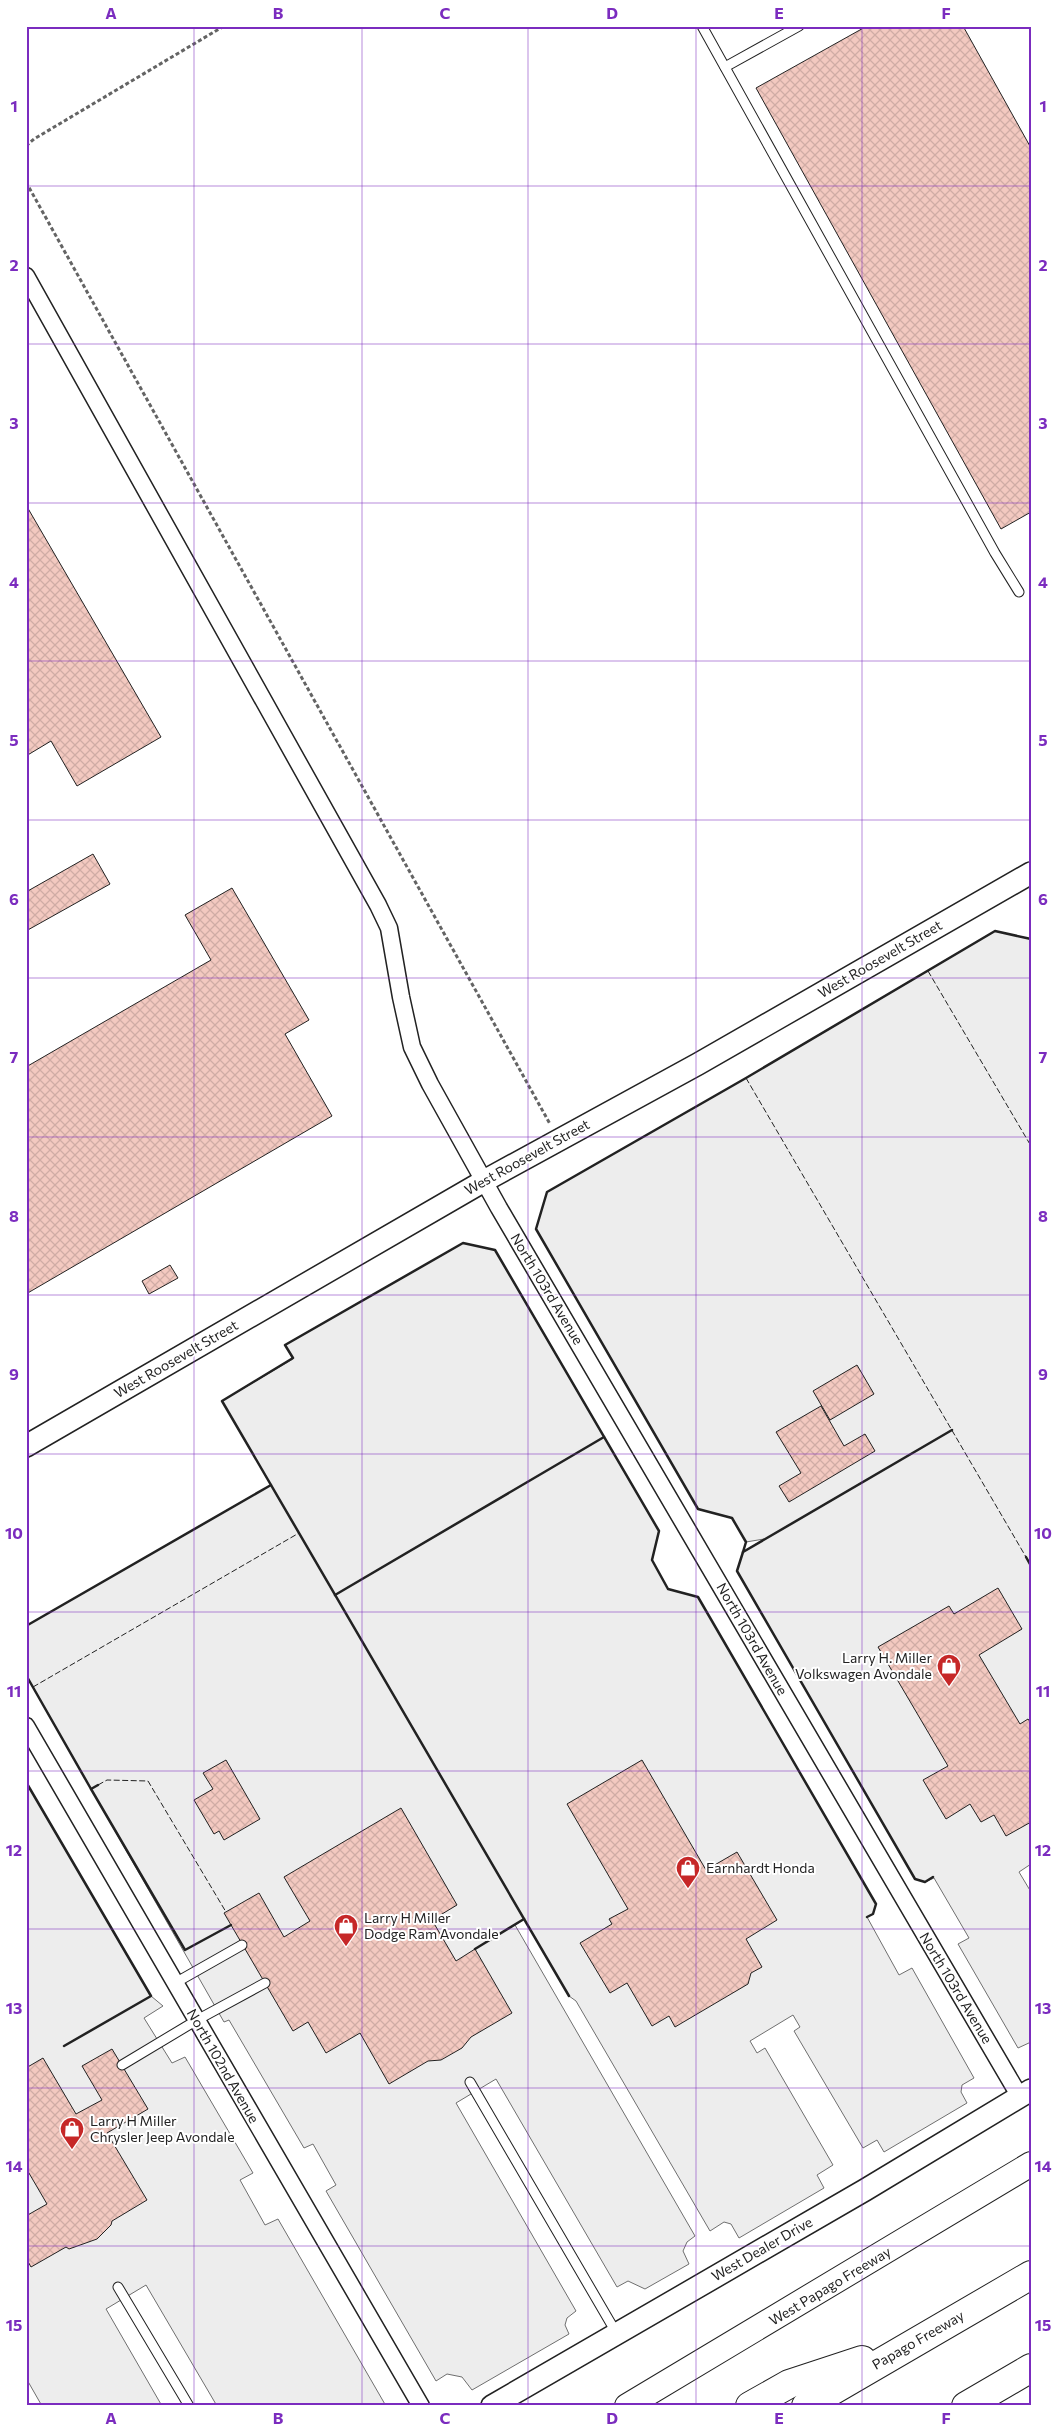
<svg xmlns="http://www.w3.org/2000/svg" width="1057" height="2432" viewBox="0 0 1057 2432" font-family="Commissioner,sans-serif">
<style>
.parking{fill:#ededed;stroke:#6f6f6f}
.building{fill:url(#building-cross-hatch);stroke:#222}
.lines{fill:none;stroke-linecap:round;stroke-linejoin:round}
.service-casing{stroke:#222;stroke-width:11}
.minor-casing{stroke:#222;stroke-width:19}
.tertiary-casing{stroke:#222;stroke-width:24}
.secondary-casing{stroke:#222;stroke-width:26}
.motorway-casing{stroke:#222;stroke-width:30}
.path{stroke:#646464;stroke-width:3;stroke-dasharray:4 2.5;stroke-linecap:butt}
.service{stroke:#fff;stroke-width:9}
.minor{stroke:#fff;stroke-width:16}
.tertiary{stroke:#fff;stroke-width:21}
.secondary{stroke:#fff;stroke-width:24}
.motorway{stroke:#fff;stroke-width:28}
.fence{stroke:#222;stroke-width:1;stroke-dasharray:6 2.5;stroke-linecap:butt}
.wall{stroke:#222;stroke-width:2.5}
.grid{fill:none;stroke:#7b2cbf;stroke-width:1;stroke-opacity:0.55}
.labels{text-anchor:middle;stroke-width:4;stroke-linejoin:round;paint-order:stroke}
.street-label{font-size:14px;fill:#222;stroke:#fff}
.poi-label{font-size:14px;fill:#222;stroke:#fff;text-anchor:start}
.neatline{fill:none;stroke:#7b2cbf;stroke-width:2}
.grid-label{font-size:16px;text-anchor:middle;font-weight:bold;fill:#7b2cbf}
</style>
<defs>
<pattern id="building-cross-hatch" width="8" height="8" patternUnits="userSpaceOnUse" patternTransform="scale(1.25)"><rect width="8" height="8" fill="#f3c9c0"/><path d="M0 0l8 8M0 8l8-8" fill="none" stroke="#d0aca5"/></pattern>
</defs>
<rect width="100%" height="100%" fill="#fff"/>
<g class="parking">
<polygon points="995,931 1031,939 1031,1864 1019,1872 1031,1892 1031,2042 1018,2048 958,1944 969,1938 934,1878 925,1882 915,1879 737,1571 743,1552 764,1539 746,1542 732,1518 698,1509 536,1229 547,1192 746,1078"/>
<polygon points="463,1243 495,1250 659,1531 652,1560 668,1589 698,1597 876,1904 873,1914 867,1917 899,1975 912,1968 974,2078 962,2085 961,2092 967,2103 884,2152 877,2140 863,2148 794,2031 800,2027 793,2015 750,2041 757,2053 765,2048 833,2165 817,2175 824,2188 739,2238 731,2224 724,2222 710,2231 576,2001 569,1996 524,1919 515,1925 695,2236 687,2242 683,2251 689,2264 645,2289 628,2281 617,2287 496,2079 456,2103 576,2311 567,2318 565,2325 569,2334 472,2390 462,2377 447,2374 436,2381 326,2191 336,2185 313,2144 304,2148 229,2020 224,2022 26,1675 26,1626 271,1485 222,1401 293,1359 285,1345"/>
<polygon points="26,1782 151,1996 163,2006 144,2018 172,2063 185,2057 253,2173 240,2180 265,2225 278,2219 386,2406 217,2406 146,2285 106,2309 162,2406 42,2406 26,2378"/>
</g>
<g class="building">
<polygon points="867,26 963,26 1031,148 1031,512 1001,529 756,88"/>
<polygon points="26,505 161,737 77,786 51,741 26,756"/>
<polygon points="93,854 110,884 26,931 26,892"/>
<polygon points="232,888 309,1020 285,1034 332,1116 26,1294 26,1067 211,960 185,915"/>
<polygon points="170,1265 178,1278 149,1294 142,1281"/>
<polygon points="857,1365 874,1394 830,1420 813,1391"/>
<polygon points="821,1406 844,1446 865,1434 875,1451 789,1502 779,1486 801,1473 776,1432"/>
<polygon points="998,1588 1022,1629 979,1655 1020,1724 1028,1719 1031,1723 1031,1822 1006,1836 994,1815 981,1822 970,1804 946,1819 923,1780 948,1766 878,1647 949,1606 954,1614"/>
<polygon points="226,1760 260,1819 224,1840 219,1831 214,1834 194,1800 213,1789 203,1773"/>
<polygon points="642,1760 706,1870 737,1852 777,1920 746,1939 762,1967 751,1973 748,1984 675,2027 669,2016 652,2026 627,1983 610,1993 580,1943 612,1924 609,1919 628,1909 567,1804"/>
<polygon points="401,1808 457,1905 432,1920 456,1961 475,1949 512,2013 471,2037 462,2048 441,2060 428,2061 389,2084 360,2033 326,2053 308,2022 293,2031 224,1913 259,1893 284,1937 310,1921 284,1877"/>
<polygon points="112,2049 148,2109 107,2133 147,2200 112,2221 111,2225 97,2239 69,2249 66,2247 31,2267 26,2258 26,2216 47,2204 26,2168 26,2068 43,2058 76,2114 102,2100 82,2066"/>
</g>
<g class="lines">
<defs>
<g id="service">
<polyline points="702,26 995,553 1019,592"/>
<polyline points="725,67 799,26"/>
<polyline points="175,1983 242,1945"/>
<polyline points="122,2065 197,2020 265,1983"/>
<polyline points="470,2082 617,2334"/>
<polyline points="118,2287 189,2406"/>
</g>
<g id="minor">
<polyline points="26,276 378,905 389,928 401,997 412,1047 430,1084 499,1208 1020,2097"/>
<polyline points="26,1726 421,2406"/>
</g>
<g id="tertiary">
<polyline points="26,1446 484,1181 698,1064 1031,873"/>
<polyline points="492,2406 865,2190 1031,2090"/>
</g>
<polyline id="secondary" points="627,2406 1031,2164"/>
<g id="motorway">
<polyline points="750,2406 789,2384 862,2360"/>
<polyline points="806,2406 1031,2275"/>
<polyline points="966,2406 1031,2368"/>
</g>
</defs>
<use href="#service" class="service-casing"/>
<use href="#minor" class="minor-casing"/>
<use href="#tertiary" class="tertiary-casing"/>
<use href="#secondary" class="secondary-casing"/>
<use href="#motorway" class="motorway-casing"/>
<g class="path">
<polyline points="26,146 34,139 224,26"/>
<polyline points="26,182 550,1124"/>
</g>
<use href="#service" class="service"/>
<use href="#minor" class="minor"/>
<use href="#tertiary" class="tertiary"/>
<use href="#secondary" class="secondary"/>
<use href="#motorway" class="motorway"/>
<g class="fence">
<polyline points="928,971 1031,1146"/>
<polyline points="746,1078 1026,1557"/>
<polyline points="33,1687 299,1533"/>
<polyline points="98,1785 107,1780 148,1781 226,1912"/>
</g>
<g class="wall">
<polyline points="743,1552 746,1542 732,1518 698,1509 536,1229 547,1192 746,1078 995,931 1031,939"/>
<polyline points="1026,1557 1031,1566"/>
<polyline points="335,1595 604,1437"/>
<polyline points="26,1626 271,1485"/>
<polyline points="26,1675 91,1789 98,1785"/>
<polyline points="26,1782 151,1996 64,2046"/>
<polyline points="91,1789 185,1950 231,1925"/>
<polyline points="933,1877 925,1882 915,1879 737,1571 743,1552 952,1430"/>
<polyline points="475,1949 524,1919"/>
<polyline points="569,1996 222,1401 293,1358 285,1345 463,1243 495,1250 659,1531 652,1560 668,1589 698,1597 876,1904 873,1914 867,1917"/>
</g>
</g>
<path class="grid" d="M 194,26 L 194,2406M 362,26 L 362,2406M 528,26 L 528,2406M 696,26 L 696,2406M 862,26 L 862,2406M 26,186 L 1031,186M 26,344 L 1031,344M 26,503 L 1031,503M 26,661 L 1031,661M 26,820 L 1031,820M 26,978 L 1031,978M 26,1137 L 1031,1137M 26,1295 L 1031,1295M 26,1454 L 1031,1454M 26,1612 L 1031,1612M 26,1771 L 1031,1771M 26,1929 L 1031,1929M 26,2088 L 1031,2088M 26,2246 L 1031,2246"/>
<defs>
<symbol id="shop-pin" viewBox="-11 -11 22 30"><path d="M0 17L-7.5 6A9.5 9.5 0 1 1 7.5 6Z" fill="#c62828" stroke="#fff"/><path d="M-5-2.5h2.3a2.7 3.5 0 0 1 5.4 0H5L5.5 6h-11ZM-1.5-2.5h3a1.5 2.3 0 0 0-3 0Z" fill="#fff"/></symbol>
</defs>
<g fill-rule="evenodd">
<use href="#shop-pin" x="935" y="1652" width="28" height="38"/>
<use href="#shop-pin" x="674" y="1854" width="28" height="38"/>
<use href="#shop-pin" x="332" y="1912" width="28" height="38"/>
<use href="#shop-pin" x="58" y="2115" width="28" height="38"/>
</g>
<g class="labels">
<g class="street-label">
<text transform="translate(880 959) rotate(-30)" y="5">West Roosevelt Street</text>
<text transform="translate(527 1157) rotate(-29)" y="5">West Roosevelt Street</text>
<text transform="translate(547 1289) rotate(59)" y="5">North 103rd Avenue</text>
<text transform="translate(176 1359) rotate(-30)" y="5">West Roosevelt Street</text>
<text transform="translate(752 1639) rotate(60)" y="5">North 103rd Avenue</text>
<text transform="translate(956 1988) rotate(59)" y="5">North 103rd Avenue</text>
<text transform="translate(223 2066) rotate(60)" y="5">North 102nd Avenue</text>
<text transform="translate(762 2249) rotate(-30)" y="5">West Dealer Drive</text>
<text transform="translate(830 2286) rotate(-31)" y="5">West Papago Freeway</text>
<text transform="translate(918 2340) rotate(-30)" y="5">Papago Freeway</text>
</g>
<g class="poi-label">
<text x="932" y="1663" text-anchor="end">Larry H. Miller<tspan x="932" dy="16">Volkswagen Avondale</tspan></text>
<text x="706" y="1873">Earnhardt Honda</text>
<text x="364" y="1923">Larry H Miller<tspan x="364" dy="16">Dodge Ram Avondale</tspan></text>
<text x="90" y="2126">Larry H Miller<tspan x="90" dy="16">Chrysler Jeep Avondale</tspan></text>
</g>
</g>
<rect width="1057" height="2432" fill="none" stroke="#ffffff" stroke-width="55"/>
<rect x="28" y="28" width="1002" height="2376" class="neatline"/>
<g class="grid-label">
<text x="111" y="19">A</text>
<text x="278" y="19">B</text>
<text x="445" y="19">C</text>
<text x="612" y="19">D</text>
<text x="779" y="19">E</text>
<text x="946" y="19">F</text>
<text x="14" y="112">1</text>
<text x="1043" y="112">1</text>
<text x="14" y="271">2</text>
<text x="1043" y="271">2</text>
<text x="14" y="429">3</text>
<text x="1043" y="429">3</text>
<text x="14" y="588">4</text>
<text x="1043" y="588">4</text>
<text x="14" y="746">5</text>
<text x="1043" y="746">5</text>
<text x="14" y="905">6</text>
<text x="1043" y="905">6</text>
<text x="14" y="1063">7</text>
<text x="1043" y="1063">7</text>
<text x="14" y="1222">8</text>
<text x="1043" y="1222">8</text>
<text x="14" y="1380">9</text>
<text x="1043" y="1380">9</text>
<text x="14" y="1539">10</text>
<text x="1043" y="1539">10</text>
<text x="14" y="1697">11</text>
<text x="1043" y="1697">11</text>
<text x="14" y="1856">12</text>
<text x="1043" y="1856">12</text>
<text x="14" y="2014">13</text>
<text x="1043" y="2014">13</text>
<text x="14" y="2172">14</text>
<text x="1043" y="2172">14</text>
<text x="14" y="2331">15</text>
<text x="1043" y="2331">15</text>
<text x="111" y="2424">A</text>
<text x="278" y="2424">B</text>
<text x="445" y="2424">C</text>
<text x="612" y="2424">D</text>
<text x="779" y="2424">E</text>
<text x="946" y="2424">F</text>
</g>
</svg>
